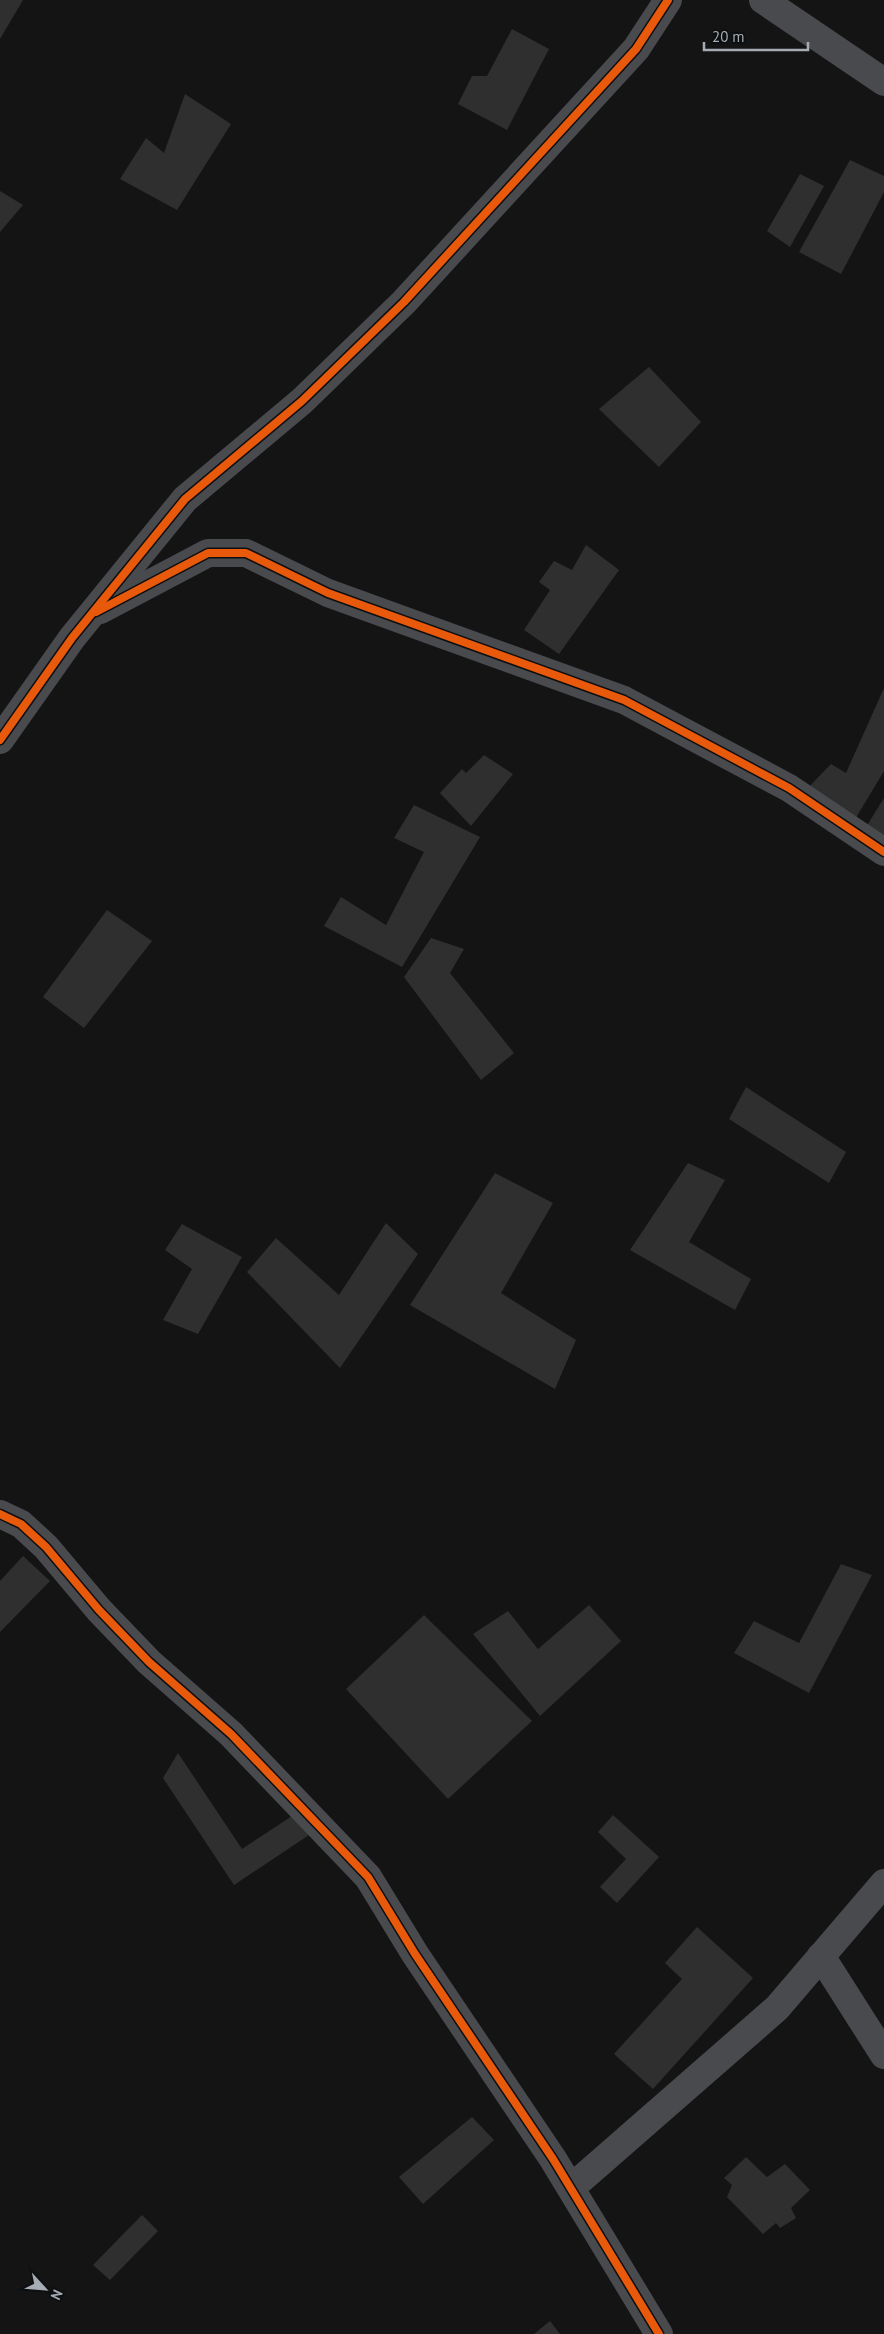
<svg xmlns="http://www.w3.org/2000/svg" width="884" height="2334" viewBox="0 0 884 2334" font-family="'PT Sans',sans-serif">
<style>
.building{fill:#2f2f30}
.lines{fill:none;stroke-linecap:round;stroke-linejoin:round}
.street{stroke:#494a4d;stroke-width:28}
.cycleway-casing{stroke:#0e0f10;stroke-width:11}
.cycleway{stroke:#e8590c;stroke-width:8}
</style>
<rect width="100%" height="100%" fill="#141414"/>
<g class="building">
<polygon points="0,0 23,0 0,39"/>
<polygon points="512,29 549,49 507,130 458,104 472,76 487,76"/>
<polygon points="185,94 231,124 177,210 120,179 146,138 164,153"/>
<polygon points="850,160 884,176 884,192 841,274 799,252"/>
<polygon points="800,174 824,186 790,247 767,231"/>
<polygon points="0,191 23,205 0,232"/>
<polygon points="649,367 701,422 659,467 599,409"/>
<polygon points="586,545 619,570 559,654 524,630 550,590 539,582 554,561 572,570"/>
<polygon points="884,688 884,771 854,821 803,793 831,764 846,773"/>
<polygon points="484,755 513,774 471,826 440,793 462,769 466,773"/>
<polygon points="884,798 884,838 866,827"/>
<polygon points="414,805 480,837 402,967 324,926 341,897 386,925 424,852 394,838"/>
<polygon points="107,910 152,941 84,1028 43,997"/>
<polygon points="431,938 464,949 450,973 514,1053 481,1080 404,977"/>
<polygon points="746,1087 846,1152 829,1183 729,1119"/>
<polygon points="688,1163 725,1180 689,1242 751,1279 735,1310 630,1250"/>
<polygon points="495,1173 553,1203 501,1293 576,1340 555,1389 410,1305"/>
<polygon points="386,1223 418,1254 340,1368 247,1272 276,1238 339,1295"/>
<polygon points="182,1224 242,1257 198,1334 163,1320 192,1269 165,1250"/>
<polygon points="23,1556 50,1581 0,1632 0,1581"/>
<polygon points="841,1564 872,1575 809,1693 734,1653 754,1621 799,1643"/>
<polygon points="589,1605 621,1641 540,1716 473,1634 508,1611 538,1649"/>
<polygon points="424,1615 532,1721 448,1799 346,1689"/>
<polygon points="178,1753 242,1849 295,1814 309,1835 234,1885 163,1778"/>
<polygon points="613,1815 659,1857 617,1903 600,1887 626,1859 598,1832"/>
<polygon points="697,1927 753,1978 653,2089 614,2054 682,1979 665,1963"/>
<polygon points="472,2117 494,2140 423,2204 399,2177"/>
<polygon points="746,2157 767,2177 785,2164 810,2190 791,2208 796,2218 780,2228 776,2223 763,2234 727,2197 732,2185 724,2178"/>
<polygon points="142,2215 158,2231 110,2280 93,2265"/>
<polygon points="550,2321 560,2334 534,2334"/>
</g>
<g class="lines">
<g class="street">
<polyline points="763,0 884,82"/>
<polyline points="100,610 208,553 246,553 328,593 624,700 789,788 884,852"/>
<polyline points="0,740 72,638 185,499 302,401 404,302 636,49 668,0"/>
<polyline points="0,1514 21,1524 46,1547 99,1610 149,1662 231,1734 368,1877 415,1954 553,2159 659,2334"/>
<polyline points="821,1956 884,2055"/>
<polyline points="571,2188 777,2008 884,1883"/>
</g>
<defs>
<g id="cycleway">
<polyline points="96,612 208,553 246,553 328,593 624,700 789,788 884,852"/>
<polyline points="0,740 72,638 185,499 302,401 404,302 636,49 668,0"/>
<polyline points="0,1514 21,1524 46,1547 99,1610 149,1662 231,1734 368,1877 415,1954 553,2159 659,2334"/>
</g>
</defs>
<use href="#cycleway" class="cycleway-casing"/>
<use href="#cycleway" class="cycleway"/>
</g>
<g transform="translate(45 2289) rotate(116)" stroke="#0e0f10" stroke-width="4" paint-order="stroke">
<path d="M0-4L9 19L0 12L-9 19Z" fill="#a6acb4"/>
<text y="-8" font-size="14" font-weight="bold" text-anchor="middle" fill="#a6acb4">N</text>
</g>
<path d="M704 42v8h104v-8" fill="none" stroke="#a6acb4" stroke-width="2.5"/>
<text x="712" y="42" font-size="15" fill="#a6acb4" stroke="#0e0f10" stroke-width="4" paint-order="stroke">20 m</text>
</svg>
